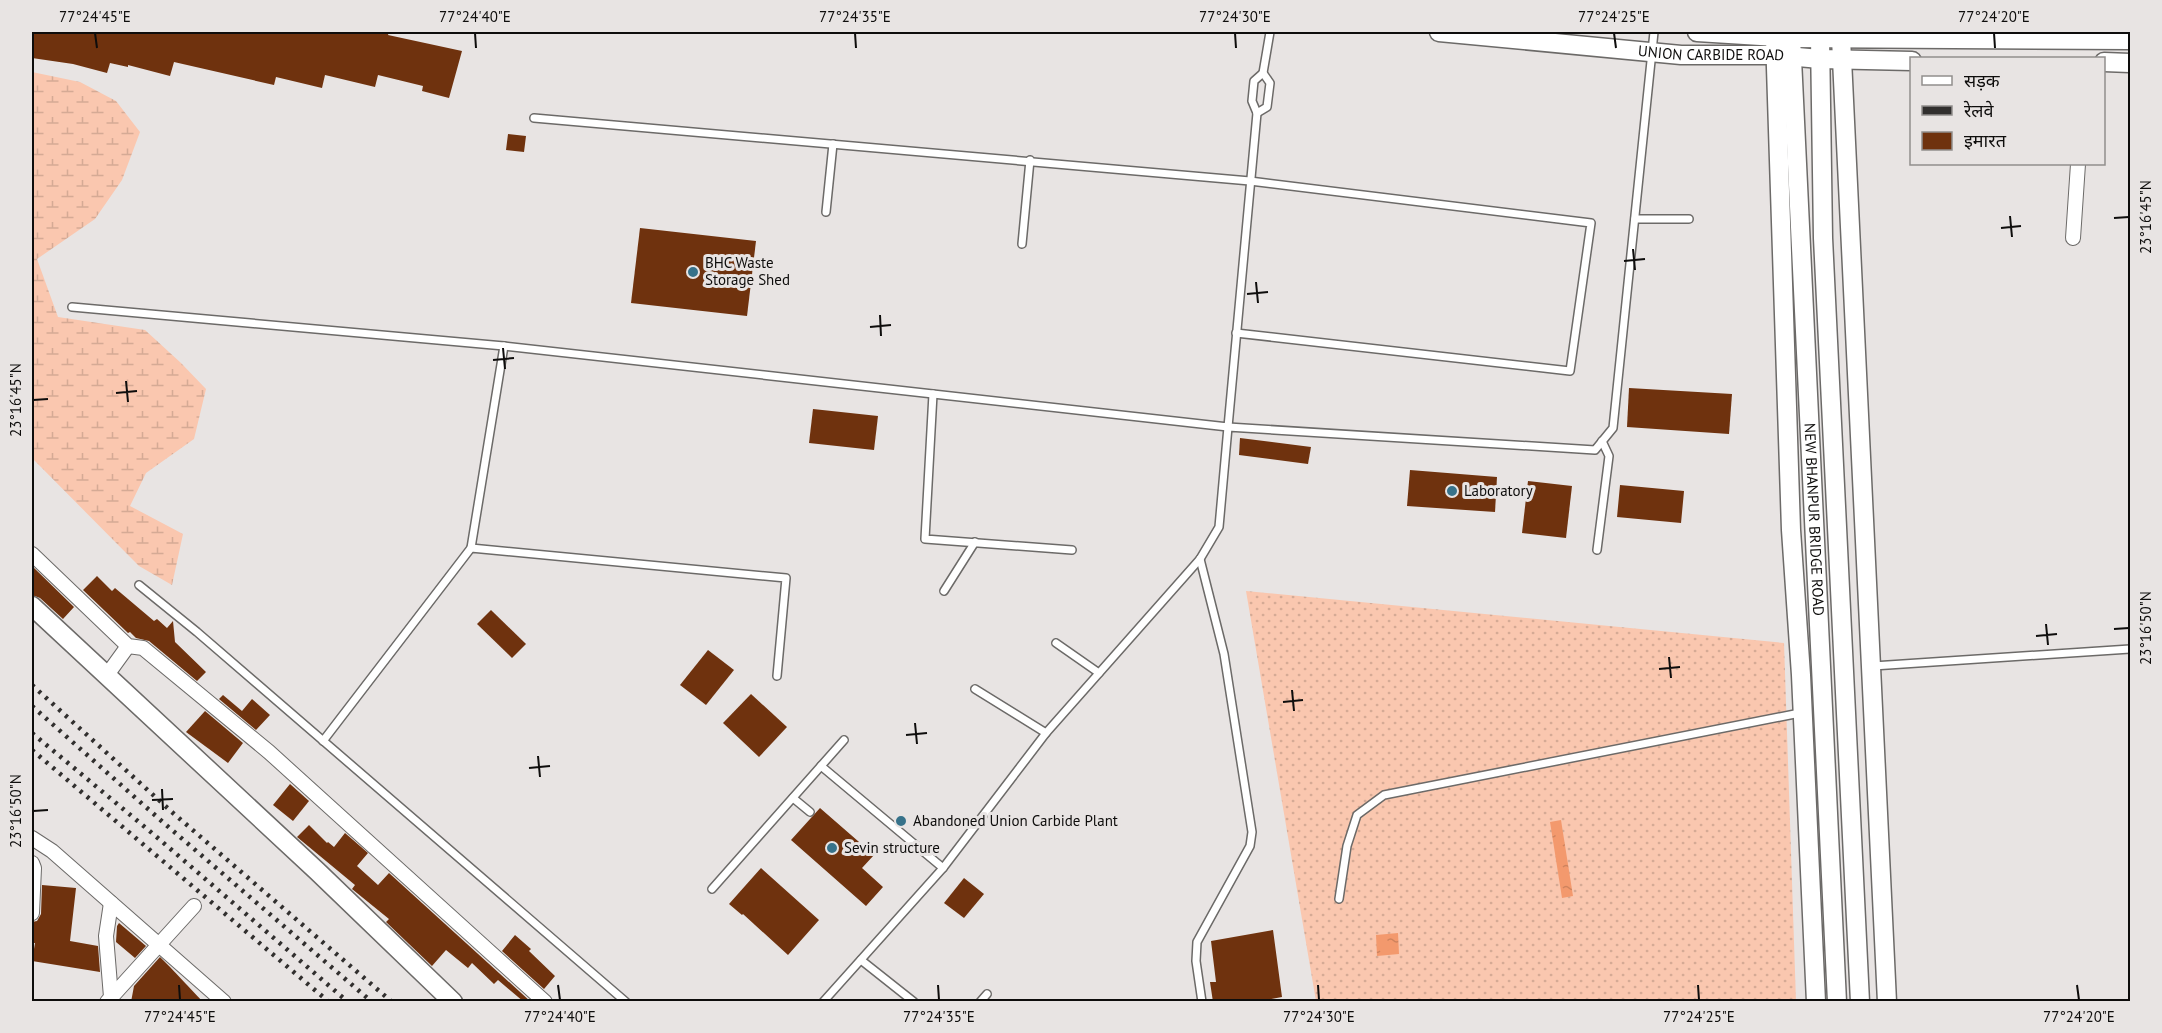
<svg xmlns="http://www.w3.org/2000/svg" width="2162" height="1033" viewBox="0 0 2162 1033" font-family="'PT Sans','Noto Sans Devanagari',sans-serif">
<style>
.grass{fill:url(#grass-dots)}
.wetland{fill:url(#wetland-marsh)}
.water{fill:url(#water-ripples)}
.building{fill:#6f320e}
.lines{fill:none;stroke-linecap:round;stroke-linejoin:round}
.service-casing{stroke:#6c6a68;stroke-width:10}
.minor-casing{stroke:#6c6a68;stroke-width:16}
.tertiary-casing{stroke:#6c6a68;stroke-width:21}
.service{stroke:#fff;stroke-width:7}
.minor{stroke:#fff;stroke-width:14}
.tertiary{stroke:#fff;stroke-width:18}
.rail{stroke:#312f2e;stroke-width:4.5;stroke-dasharray:3 6;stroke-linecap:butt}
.ticks{fill:none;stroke:#0e0d0c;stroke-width:2}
.poi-dot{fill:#37728a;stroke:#e8e4e3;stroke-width:2}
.labels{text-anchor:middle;stroke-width:6;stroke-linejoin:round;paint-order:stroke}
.street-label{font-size:15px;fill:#0e0d0c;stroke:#e8e4e3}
.poi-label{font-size:15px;fill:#0e0d0c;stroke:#e8e4e3;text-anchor:start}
.neatline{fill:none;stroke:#0e0d0c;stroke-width:2}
.ticks-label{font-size:15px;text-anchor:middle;fill:#0e0d0c}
</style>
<defs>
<pattern id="grass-dots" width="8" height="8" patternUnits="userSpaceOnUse" patternTransform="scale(1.5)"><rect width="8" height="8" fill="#fac7af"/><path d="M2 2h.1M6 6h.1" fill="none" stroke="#d5aa95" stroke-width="1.8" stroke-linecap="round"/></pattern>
<pattern id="wetland-marsh" width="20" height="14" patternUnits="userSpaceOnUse" patternTransform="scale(1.5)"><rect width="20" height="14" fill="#fac7af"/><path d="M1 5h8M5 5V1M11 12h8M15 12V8" fill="none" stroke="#d5aa95"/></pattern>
<pattern id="water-ripples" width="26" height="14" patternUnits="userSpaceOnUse" patternTransform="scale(1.5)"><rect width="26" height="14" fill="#f3996d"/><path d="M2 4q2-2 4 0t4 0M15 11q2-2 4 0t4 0" fill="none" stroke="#cf835d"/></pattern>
</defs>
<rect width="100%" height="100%" fill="#e8e4e3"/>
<polygon class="grass" points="1246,591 1784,643 1796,1001 1316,1001"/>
<polygon class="wetland" points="32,72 80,82 116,101 140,132 122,180 95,219 37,259 58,317 145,330 181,363 206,389 194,439 146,473 130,506 183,534 172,585 139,566 32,458"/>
<g class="water">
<polygon points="1561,820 1573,896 1562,898 1550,822"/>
<polygon points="1398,933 1399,954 1377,956 1376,935"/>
</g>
<g class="building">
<polygon points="32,32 389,32 388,35 462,51 449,98 422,91 423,86 378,75 375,87 325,75 322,88 276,77 274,85 174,62 170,76 128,65 128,67 110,63 107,73 73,64 32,58"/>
<polygon points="508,134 526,136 524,152 506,150"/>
<polygon points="640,228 756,241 747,316 631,303"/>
<polygon points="1629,388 1732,394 1729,434 1627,427"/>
<polygon points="813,409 878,416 874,450 809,443"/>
<polygon points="1240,438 1311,447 1308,464 1239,455"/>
<polygon points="1410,470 1497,477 1495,512 1407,506"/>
<polygon points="1528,481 1572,486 1566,538 1522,533"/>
<polygon points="1620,485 1684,491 1681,523 1617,517"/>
<polygon points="32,566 74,607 63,619 40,598 32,595"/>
<polygon points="97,576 112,591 115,588 154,621 157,619 167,628 173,621 175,642 206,672 197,681 149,641 136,638 130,632 128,633 83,590"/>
<polygon points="491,610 526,644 512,658 477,624"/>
<polygon points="708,650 734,670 706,705 680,685"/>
<polygon points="751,694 787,727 759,757 723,723"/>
<polygon points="223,695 242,711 252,699 270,715 256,730 219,699"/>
<polygon points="205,711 243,743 228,763 186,732"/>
<polygon points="290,784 309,801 293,821 273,805"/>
<polygon points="820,808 874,855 862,868 883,887 866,906 791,840"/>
<polygon points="309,825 327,843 328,842 334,847 345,833 368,853 357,866 378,885 389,873 531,1002 524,1002 498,980 494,984 472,963 468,968 446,950 432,966 386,922 389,919 352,889 355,885 297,837"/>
<polygon points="761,868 819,920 788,955 743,914 742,915 729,904"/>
<polygon points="964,878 984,894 964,918 944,903"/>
<polygon points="42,885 76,888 70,941 98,946 100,972 32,961 35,943 32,943 32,922 37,921 41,914"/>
<polygon points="119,923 146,946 135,958 116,942 117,926"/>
<polygon points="1273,930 1282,997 1254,1002 1213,1002 1210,982 1216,982 1211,941"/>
<polygon points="515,935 531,949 529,951 555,976 544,989 502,951"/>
<polygon points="160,957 170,967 203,1002 131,1002 134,986"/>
</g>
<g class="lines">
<defs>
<g id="service">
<polyline points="1257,113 1267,107 1270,83 1263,73"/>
<polyline points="534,118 1250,181 1591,223 1570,371 1236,333"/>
<polyline points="826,212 833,144"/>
<polyline points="1635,219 1689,219"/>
<polyline points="1022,244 1030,160"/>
<polyline points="72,307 504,346 1228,427 1257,113 1252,101 1254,81 1263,73 1270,32"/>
<polyline points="933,394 925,539 1072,550"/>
<polyline points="471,548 504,346"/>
<polyline points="1597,550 1609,456 1602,441"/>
<polyline points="1200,559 1224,654 1252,832 1250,846 1197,942 1196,961 1202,1002"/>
<polyline points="139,585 197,632 626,1002"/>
<polyline points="944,591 975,542"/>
<polyline points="1056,643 1099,673"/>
<polyline points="1873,666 2130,649"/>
<polyline points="975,689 1046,733"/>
<polyline points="323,741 471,548 786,578 777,676"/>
<polyline points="821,766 943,868"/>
<polyline points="793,798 810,812"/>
<polyline points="712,889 844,740"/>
<polyline points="1339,899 1347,846 1357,815 1384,795 1800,713"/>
<polyline points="861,960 914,1002"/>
<polyline points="823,1002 943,868 1046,733 1200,559 1219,527 1228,427 1595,450 1613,428 1654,32"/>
<polyline points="980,1002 987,994"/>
</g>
<g id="minor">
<polyline points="2073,238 2078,164"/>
<polyline points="32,554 128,646 143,648 269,752 545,1002"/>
<polyline points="107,675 128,646"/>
<polyline points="32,838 52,851 224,1002"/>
<polyline points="32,863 34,868 32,913"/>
<polyline points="111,903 106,936 111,997"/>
<polyline points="107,1002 194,906"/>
</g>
<g id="tertiary">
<path id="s1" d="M 1439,32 L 1681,55 L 1776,55 L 1820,59 L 1912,61"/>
<polyline points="1697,32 1791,38 2130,40"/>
<polyline points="1775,37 1791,530 1801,675 1816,1002"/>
<path id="s2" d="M 1791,38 L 1837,1002"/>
<polyline points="1820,38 1823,238 1860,1002"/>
<polyline points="1841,38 1887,1002"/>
<polyline points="2104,62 2130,63"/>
<polyline points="32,606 317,871 453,1002"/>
</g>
</defs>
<use href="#service" class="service-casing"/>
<use href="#minor" class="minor-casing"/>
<use href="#tertiary" class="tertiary-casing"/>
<use href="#service" class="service"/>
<use href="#minor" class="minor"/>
<use href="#tertiary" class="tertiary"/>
<g class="rail">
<polyline points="32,685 173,813 392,1002"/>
<polyline points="32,706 165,824 372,1002"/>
<polyline points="32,733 152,833 348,1002"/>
<polyline points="32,750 329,1002"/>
</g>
</g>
<path class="ticks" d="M 95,33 L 97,48M 475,33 L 476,48M 855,33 L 856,48M 1235,33 L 1236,48M 1614,33 L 1616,48M 1994,33 L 1995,48M 2010,216 L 2012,237M 2114,218 L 2129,217M 2001,228 L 2021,226M 1633,249 L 1635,270M 1624,261 L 1645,259M 1256,282 L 1258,303M 1247,294 L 1268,292M 880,315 L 881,336M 870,327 L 891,325M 503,348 L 505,369M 493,360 L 514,358M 126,381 L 128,402M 116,393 L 137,391M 33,400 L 48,399M 2046,624 L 2048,645M 2114,629 L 2129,628M 2036,636 L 2057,634M 1669,657 L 1671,678M 1659,669 L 1680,667M 1292,690 L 1294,711M 1283,702 L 1303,700M 915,723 L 917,744M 906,735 L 927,733M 538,756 L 540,777M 529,768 L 550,766M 162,789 L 163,810M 152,800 L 173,799M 33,811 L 48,810M 179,985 L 180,1000M 558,985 L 560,1000M 938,985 L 939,1000M 1318,985 L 1319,1000M 1698,985 L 1699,1000M 2077,985 L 2079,1000"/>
<g class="poi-dot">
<circle cx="693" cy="272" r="6"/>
<circle cx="1452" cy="491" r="6"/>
<circle cx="901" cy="821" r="6"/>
<circle cx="832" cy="848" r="6"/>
</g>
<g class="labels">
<g class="street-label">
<text dy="5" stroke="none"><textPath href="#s1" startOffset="273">UNION CARBIDE ROAD</textPath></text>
<text dy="5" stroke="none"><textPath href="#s2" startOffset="482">NEW BHANPUR BRIDGE ROAD</textPath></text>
</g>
<g class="poi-label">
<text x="705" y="268">BHC Waste<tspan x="705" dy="17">Storage Shed</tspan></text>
<text x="1464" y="496">Laboratory</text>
<text x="913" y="826">Abandoned Union Carbide Plant</text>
<text x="844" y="853">Sevin structure</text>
</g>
</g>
<rect width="2162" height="1033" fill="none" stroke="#e8e4e3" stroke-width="66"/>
<rect x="1910" y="57" width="195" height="108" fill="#e8e4e3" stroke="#918e8d" stroke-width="1.5"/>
<rect x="1922" y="76" width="30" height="9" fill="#ffffff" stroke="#918e8d" stroke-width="1.5"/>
<text x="1964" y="87" font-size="18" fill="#0e0d0c">सड़क</text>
<rect x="1922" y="106" width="30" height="9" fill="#312f2e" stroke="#918e8d" stroke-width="1.5"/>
<text x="1964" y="117" font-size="18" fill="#0e0d0c">रेलवे</text>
<rect x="1922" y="132" width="30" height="18" fill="#6f320e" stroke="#918e8d" stroke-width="1.5"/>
<text x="1964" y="147" font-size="18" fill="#0e0d0c">इमारत</text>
<rect x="33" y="33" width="2096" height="967" class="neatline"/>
<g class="ticks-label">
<text x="95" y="22">77°24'45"E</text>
<text x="475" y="22">77°24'40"E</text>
<text x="855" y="22">77°24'35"E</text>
<text x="1235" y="22">77°24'30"E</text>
<text x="1614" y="22">77°24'25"E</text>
<text x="1994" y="22">77°24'20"E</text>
<text transform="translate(2146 217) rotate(-90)" y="5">23°16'45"N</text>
<text transform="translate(16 400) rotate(-90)" y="5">23°16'45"N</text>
<text transform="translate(2146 628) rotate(-90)" y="5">23°16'50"N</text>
<text transform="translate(16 811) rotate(-90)" y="5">23°16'50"N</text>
<text x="180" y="1022">77°24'45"E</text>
<text x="560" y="1022">77°24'40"E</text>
<text x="939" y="1022">77°24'35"E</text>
<text x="1319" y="1022">77°24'30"E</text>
<text x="1699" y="1022">77°24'25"E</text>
<text x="2079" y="1022">77°24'20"E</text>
</g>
</svg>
